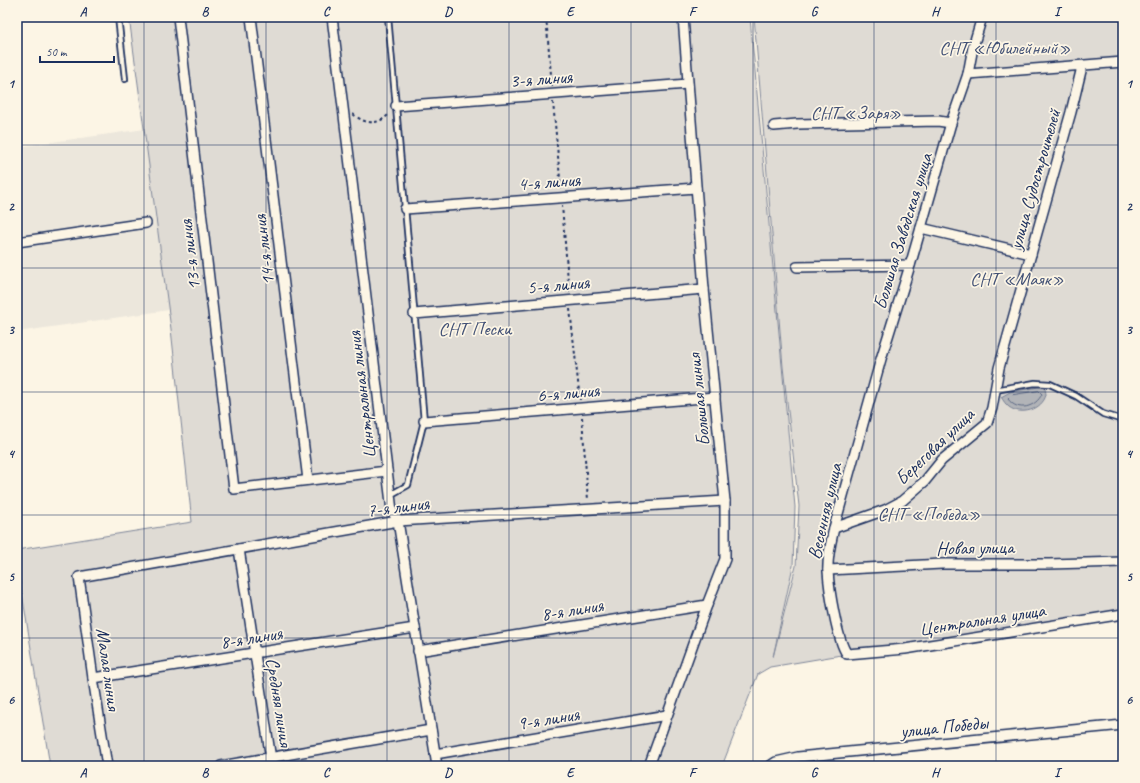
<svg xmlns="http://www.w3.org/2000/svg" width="1140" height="783" viewBox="0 0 1140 783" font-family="Caveat,sans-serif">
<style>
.built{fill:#ece7dc}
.green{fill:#dfdbd4;stroke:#7d8599}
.water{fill:#b2b4b8;stroke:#767f94}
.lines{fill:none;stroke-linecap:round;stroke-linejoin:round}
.shore{stroke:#576482;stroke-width:1}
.lane-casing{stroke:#1b2f5e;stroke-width:8}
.street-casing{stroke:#1b2f5e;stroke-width:12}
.path{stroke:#1b2f5e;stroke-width:2;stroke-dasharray:3 3;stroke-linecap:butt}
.lane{stroke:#fcf5e5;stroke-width:4.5}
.street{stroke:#fcf5e5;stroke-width:9}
.grid{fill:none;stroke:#1b2f5e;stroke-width:1;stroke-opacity:0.55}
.labels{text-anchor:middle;stroke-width:3.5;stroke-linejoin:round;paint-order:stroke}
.park-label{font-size:19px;fill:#425176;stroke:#fcf5e5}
.street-label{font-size:19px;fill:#1b2f5e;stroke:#fcf5e5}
.neatline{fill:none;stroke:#1b2f5e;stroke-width:1.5}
.grid-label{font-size:13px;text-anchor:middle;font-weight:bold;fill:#1b2f5e}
</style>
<rect width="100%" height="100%" fill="#fcf5e5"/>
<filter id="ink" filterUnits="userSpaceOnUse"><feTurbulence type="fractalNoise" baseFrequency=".025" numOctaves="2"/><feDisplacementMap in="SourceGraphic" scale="8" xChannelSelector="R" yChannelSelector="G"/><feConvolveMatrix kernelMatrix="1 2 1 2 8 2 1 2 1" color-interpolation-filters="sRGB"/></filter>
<g filter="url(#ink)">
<polygon class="built" points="145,129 169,310 17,332 17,147"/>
<polygon class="green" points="129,17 750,17 795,507 793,566 773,657 796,566 799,506 783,367 754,17 1123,17 1123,614 847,654 770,667 758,674 722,766 50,766 17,562 17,550 192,522 171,329"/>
<path class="water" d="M 1044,386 C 1045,389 1046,392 1046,395 C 1042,410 1021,416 1009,407 C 1006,405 1003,400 1001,397 L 1010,392 Z"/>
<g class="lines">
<path class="shore" d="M 1039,391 L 1042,394 C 1036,407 1018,413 1008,399 L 1012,395 Z"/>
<defs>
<g id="lane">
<polyline points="118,17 125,79"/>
<polyline points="388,17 424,421 408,485 390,495"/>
<polyline points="995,390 1035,383 1050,384 1076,396 1103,414 1123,420"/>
</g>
<g id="street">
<polyline points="178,17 234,489 387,471"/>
<polyline points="251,17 308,480"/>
<polyline points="332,17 392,511 398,521 437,766"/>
<path d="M 982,17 L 973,47 L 968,74 L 951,123 L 912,259 L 881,359 L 834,528 C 831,542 827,557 828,571 C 829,589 837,640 847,654 L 905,649 L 1123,614"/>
<polyline points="968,74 1123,62"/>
<polyline points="396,106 688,84"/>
<polyline points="774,126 797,124 938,121 951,123"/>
<polyline points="405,209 696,188"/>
<polyline points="921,228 1031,254"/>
<polyline points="17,242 146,223"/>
<polyline points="797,267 910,265"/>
<polyline points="414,314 704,289"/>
<polyline points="424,421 715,397"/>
<polyline points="834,528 885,510 902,501 925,481 942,460 987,423 992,408 999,368 1071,112 1081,71 1080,66"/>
<polyline points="239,549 272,766"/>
<polyline points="828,570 942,564 1049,564 1123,562"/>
<polyline points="418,651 707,605"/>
<polyline points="93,678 415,628"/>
<polyline points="435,754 667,715"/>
<polyline points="107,766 93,678 79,577 398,521 725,501"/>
<polyline points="221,766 431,730"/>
<polyline points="649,766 707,605 725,559 725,501 704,289 683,17"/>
<polyline points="770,766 776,762 798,757 1123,725"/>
</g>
</defs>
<use href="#lane" class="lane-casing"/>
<use href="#street" class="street-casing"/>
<g class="path">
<polyline points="546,17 552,86"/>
<polyline points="553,102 561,189"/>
<path d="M 353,114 C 364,124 378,126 389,114"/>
<polyline points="562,205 569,293"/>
<polyline points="570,309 580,400"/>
<polyline points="582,417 588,500"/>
</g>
<use href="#lane" class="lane"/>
<use href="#street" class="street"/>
</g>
</g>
<path class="grid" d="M 144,17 L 144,766M 266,17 L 266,766M 387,17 L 387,766M 509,17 L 509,766M 631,17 L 631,766M 753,17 L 753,766M 874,17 L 874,766M 996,17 L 996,766M 17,145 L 1123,145M 17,268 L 1123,268M 17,392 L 1123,392M 17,515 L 1123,515M 17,638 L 1123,638"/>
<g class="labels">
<g class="park-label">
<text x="1005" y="54">СНТ «Юбилейный»</text>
<text x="856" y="119">СНТ «Заря»</text>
<text x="1017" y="285">СНТ «Маяк»</text>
<text x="475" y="335">СНТ Пески</text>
<text x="929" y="520">СНТ «Победа»</text>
</g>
<g class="street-label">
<text transform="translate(541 78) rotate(-4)" y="7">3-я линия</text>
<text transform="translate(1034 179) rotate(-74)" y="7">улица Судостроителей</text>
<text transform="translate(549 181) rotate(-4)" y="7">4-я линия</text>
<text transform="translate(902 231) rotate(-73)" y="7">Большая Заводская улица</text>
<text transform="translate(263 250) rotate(-97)" y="7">14-я линия</text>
<text transform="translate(189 255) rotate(-97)" y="7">13-я линия</text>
<text transform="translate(558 284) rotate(-5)" y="7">5-я линия</text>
<text transform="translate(568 392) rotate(-5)" y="7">6-я линия</text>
<text transform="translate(361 395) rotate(-97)" y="7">Центральная линия</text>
<text transform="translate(698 400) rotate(-96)" y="7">Большая линия</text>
<text transform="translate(934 446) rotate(-44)" y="7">Береговая улица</text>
<text transform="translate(398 506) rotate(-7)" y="7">7-я линия</text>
<text transform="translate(824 511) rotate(-77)" y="7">Весенняя улица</text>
<text transform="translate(975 547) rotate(-1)" y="7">Новая улица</text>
<text transform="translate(572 609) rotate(-9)" y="7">8-я линия</text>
<text transform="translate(982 619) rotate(-9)" y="7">Центральная улица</text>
<text transform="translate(251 637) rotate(-9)" y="7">8-я линия</text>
<text transform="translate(109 669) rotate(82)" y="7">Малая линия</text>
<text transform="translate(280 702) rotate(81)" y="7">Средняя линия</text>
<text transform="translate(548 718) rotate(-9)" y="7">9-я линия</text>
<text transform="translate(944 726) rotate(-6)" y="7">улица Победы</text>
</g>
</g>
<rect width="1140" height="783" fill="none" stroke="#fcf5e5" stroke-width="44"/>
<path d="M40 56v6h74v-6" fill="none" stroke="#1b2f5e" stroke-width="2"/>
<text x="46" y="56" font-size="12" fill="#1b2f5e" stroke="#fcf5e5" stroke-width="3" paint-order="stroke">50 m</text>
<rect x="22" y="22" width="1096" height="739" class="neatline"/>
<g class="grid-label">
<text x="83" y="16">A</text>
<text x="205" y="16">B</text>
<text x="326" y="16">C</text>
<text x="448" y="16">D</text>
<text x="570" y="16">E</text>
<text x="692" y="16">F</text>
<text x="814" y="16">G</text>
<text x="935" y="16">H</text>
<text x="1057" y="16">I</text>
<text x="11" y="88">1</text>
<text x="1129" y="88">1</text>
<text x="11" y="211">2</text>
<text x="1129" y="211">2</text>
<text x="11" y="334">3</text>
<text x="1129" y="334">3</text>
<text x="11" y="458">4</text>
<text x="1129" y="458">4</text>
<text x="11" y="581">5</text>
<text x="1129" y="581">5</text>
<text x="11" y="704">6</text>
<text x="1129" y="704">6</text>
<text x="83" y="777">A</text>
<text x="205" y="777">B</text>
<text x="326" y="777">C</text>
<text x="448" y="777">D</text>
<text x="570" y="777">E</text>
<text x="692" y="777">F</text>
<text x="814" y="777">G</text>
<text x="935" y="777">H</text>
<text x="1057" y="777">I</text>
</g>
</svg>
